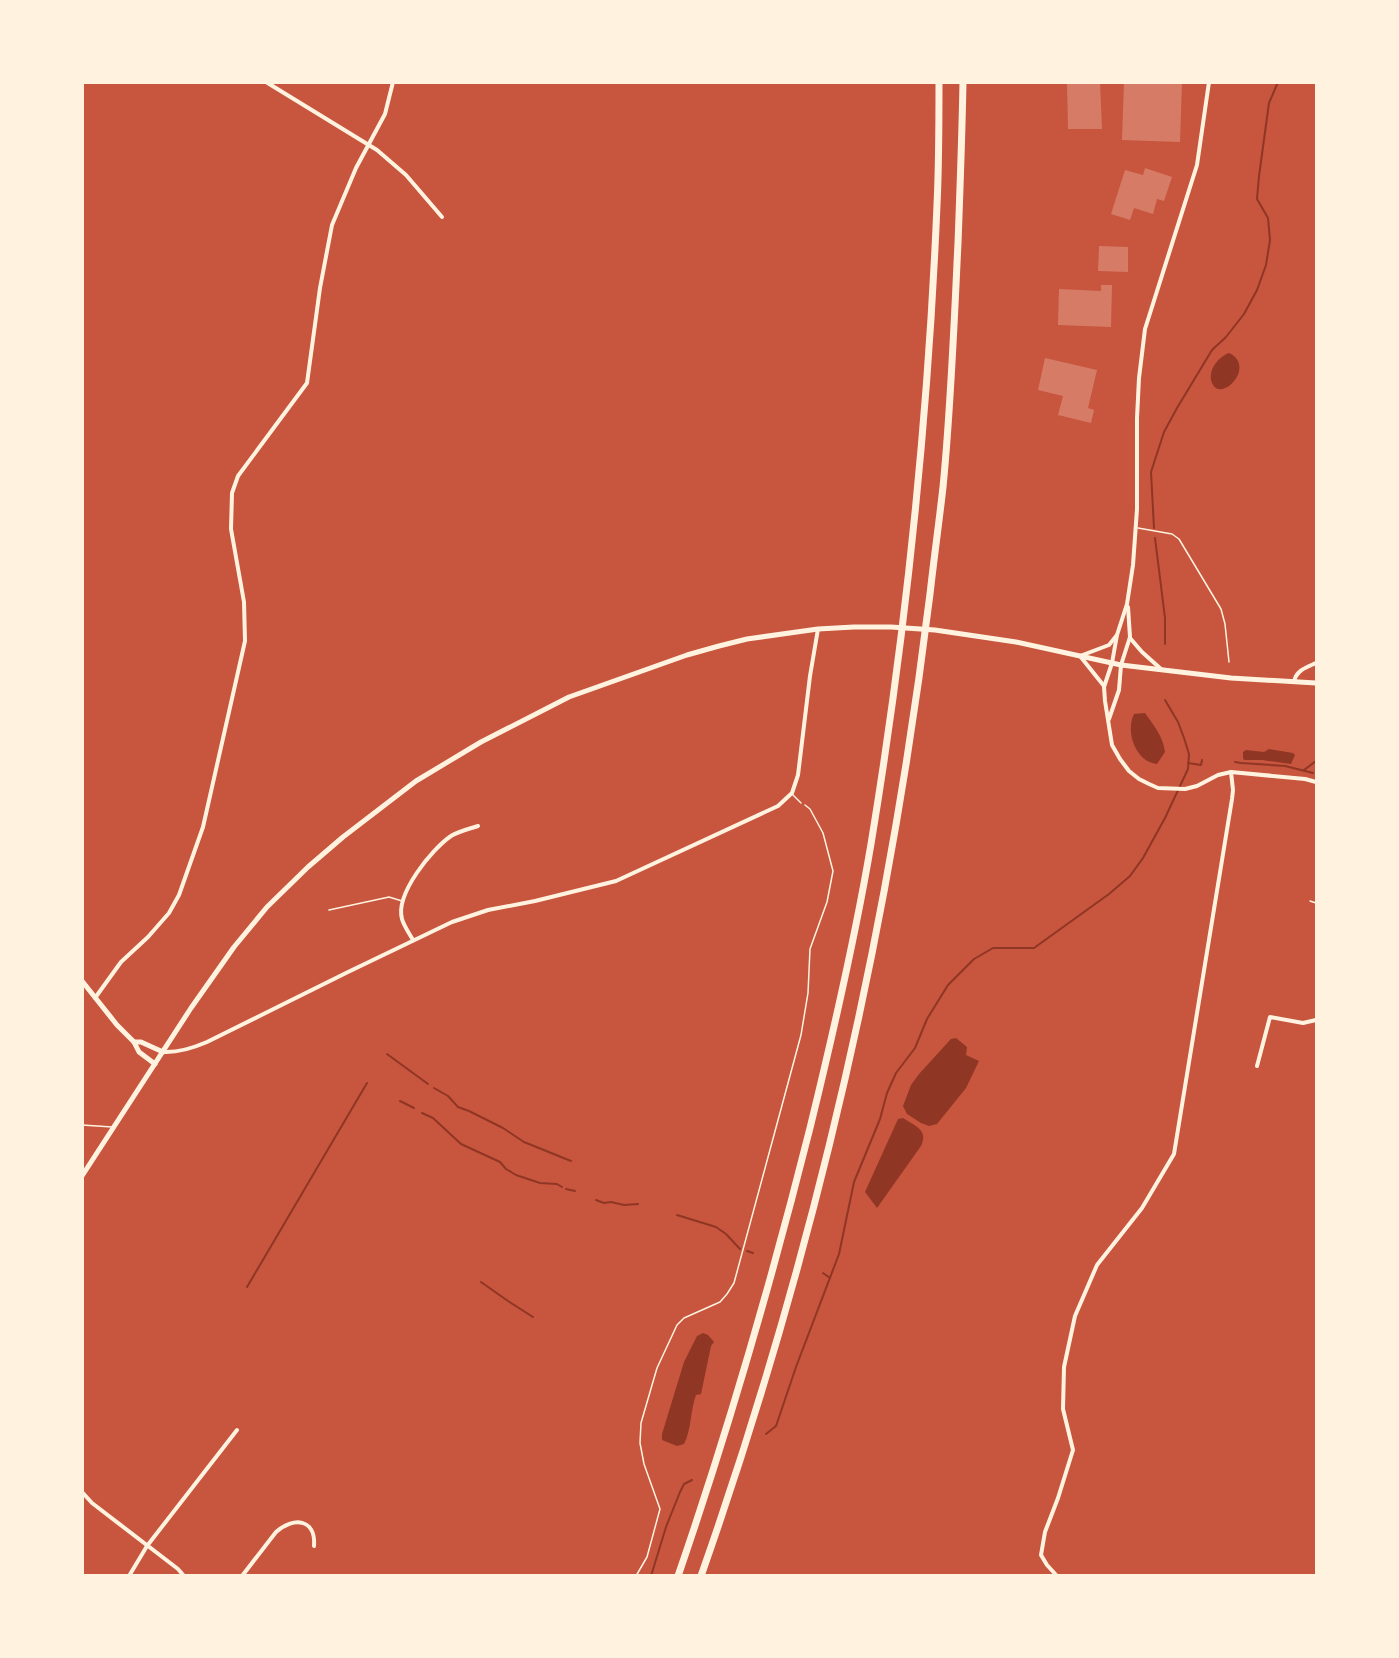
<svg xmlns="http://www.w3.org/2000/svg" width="1399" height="1658" viewBox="0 0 1399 1658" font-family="Montserrat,sans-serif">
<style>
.water{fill:#8f3625}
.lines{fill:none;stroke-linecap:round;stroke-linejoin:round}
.stream{stroke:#8f3625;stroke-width:2}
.building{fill:#d67c66}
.path{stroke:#fff3e0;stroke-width:1.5}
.service{stroke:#fff3e0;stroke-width:1.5}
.minor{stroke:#fff3e0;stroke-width:4}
.secondary{stroke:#fff3e0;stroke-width:5}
.motorway{stroke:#fff3e0;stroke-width:7}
</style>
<rect width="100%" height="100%" fill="#c8553d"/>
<g class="water">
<path d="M 1229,353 C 1257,366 1221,404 1212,383 C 1207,371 1218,357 1229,353 Z"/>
<path d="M 1145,713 C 1154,726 1163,736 1165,752 L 1157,764 C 1136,762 1125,732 1134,714 Z"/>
<polygon points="1269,749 1293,753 1295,755 1291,764 1262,760 1244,760 1243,758 1243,752 1246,750 1264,752"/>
<polygon points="956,1038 967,1047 966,1055 979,1061 966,1088 937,1124 929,1126 921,1123 907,1114 903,1106 911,1085 919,1074 951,1039"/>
<path d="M 903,1118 C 915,1126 929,1130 921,1146 L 877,1208 L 865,1192 L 898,1119 Z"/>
<path d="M 703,1333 L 708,1335 L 714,1342 L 711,1346 L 701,1394 L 696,1395 C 690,1411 692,1428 684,1444 L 677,1446 L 662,1440 L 662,1434 L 684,1362 L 697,1336 Z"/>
</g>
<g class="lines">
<g class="stream">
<polyline points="1154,528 1151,472 1164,432 1177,408 1212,350 1226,337 1244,314 1257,290 1266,265 1270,240 1268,218 1257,199 1259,176 1269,103 1278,82"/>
<polyline points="1155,538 1165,618 1165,644"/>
<polyline points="1235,762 1241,763 1285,766 1313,773"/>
<polyline points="1188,763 1201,765 1202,760"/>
<polyline points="1304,770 1316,761"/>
<polyline points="387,1054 428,1084"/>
<polyline points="434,1088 448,1096 458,1107 469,1111 503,1128 524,1142 571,1161"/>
<polyline points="400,1101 414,1108"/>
<polyline points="422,1113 433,1118 461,1144 500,1162 506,1169 516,1175 540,1183 557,1184 562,1187"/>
<polyline points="566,1189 575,1191"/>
<polyline points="596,1200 604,1203 611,1202 624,1205 638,1204"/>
<polyline points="677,1215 716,1227 726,1234 740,1249"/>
<polyline points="747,1251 753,1253"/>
<polyline points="823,1273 830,1278"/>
<polyline points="481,1282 508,1301 533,1317"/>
<polyline points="247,1287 367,1083"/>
<polyline points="766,1434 776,1426 796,1367 839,1254 854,1182 880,1119 887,1093 896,1073 915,1048 927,1019 948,985 974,959 993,948 1034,948 1109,894 1130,876 1143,858 1165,818 1188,769 1189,754 1184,738 1178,722 1165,700"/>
<polyline points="651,1576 666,1527 680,1492 684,1484 692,1480"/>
</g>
</g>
<g class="building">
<polygon points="1067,82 1100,82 1102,129 1068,129"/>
<polygon points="1124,82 1182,82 1180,142 1122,140"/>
<polygon points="1145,168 1172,177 1164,201 1157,199 1153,214 1134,208 1130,220 1111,214 1125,170 1143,175"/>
<polygon points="1099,246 1128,247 1128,272 1098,271"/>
<polygon points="1101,285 1112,285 1111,327 1058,325 1059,289 1101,291"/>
<polygon points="1045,358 1097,370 1088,408 1094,410 1091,423 1058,415 1063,396 1038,390"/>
</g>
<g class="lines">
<polyline class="path" points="636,1576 647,1557 660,1509 644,1464 640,1443 641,1423 657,1368 677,1325 684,1318 720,1302 727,1294 734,1283 801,1035 808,993 810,949 827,902 833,871 823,833 810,809 805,805"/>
<g class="service">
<polyline points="1138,528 1172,534 1179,539 1221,609 1225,624 1229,662"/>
<polyline points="793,795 801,803"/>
<polyline points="1310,901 1316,903"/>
<polyline points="329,910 389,897 402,901"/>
<polyline points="82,1125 112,1127"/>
</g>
<g class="minor">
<polyline points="266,82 377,150 406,175 442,217"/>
<polyline points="1209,82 1197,165 1145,329 1139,378 1137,418 1137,509 1133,565 1127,604 1117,635 1112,663 1104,687 1105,701 1112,745 1120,759 1129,771 1139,779 1149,784 1158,788 1185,789 1197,786 1218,775 1231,772 1305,779 1316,782"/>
<polyline points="1130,638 1142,652 1161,669"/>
<path d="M 1294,682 C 1296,670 1307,667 1316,663"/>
<polyline points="1104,686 1080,656 1109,645 1117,635"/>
<polyline points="1109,719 1119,690 1121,665 1130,637 1128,607"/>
<path d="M 413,940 C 409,933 404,926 402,919 C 395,894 432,849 451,836 C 459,831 469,829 478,826"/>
<polyline points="95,998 121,962 148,937 169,913 179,895 203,827 245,641 244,602 231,529 232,493 238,476 307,383 320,288 332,225 356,168 385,114 393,82"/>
<path d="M 163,1052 C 179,1053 193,1048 207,1042 L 348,972 L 452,922 L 488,910 L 535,901 L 616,881 L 778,806 L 792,793 L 798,775 L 810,676 L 818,629"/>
<polyline points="1257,1066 1270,1017 1303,1023 1316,1020"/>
<polyline points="82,1492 92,1503 178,1569 184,1576"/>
<polyline points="129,1576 147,1546 237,1430"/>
<path d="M 242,1576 L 276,1532 C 293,1517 316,1518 314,1546"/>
<polyline points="1057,1576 1047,1565 1041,1555 1045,1532 1058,1498 1073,1450 1063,1409 1064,1367 1075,1316 1097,1265 1142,1208 1174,1154 1232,799 1233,790 1231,772"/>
</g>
<g class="secondary">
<polyline points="82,981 117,1025 134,1042 139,1052 155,1064"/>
<polyline points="134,1042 141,1042 163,1052"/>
<polyline points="82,1176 191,1008 234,947 267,907 308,867 343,837 416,781 481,742 569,697 687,655 719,646 747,639 818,629 854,627 891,627 935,630 1016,642 1121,665 1231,678 1316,683"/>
</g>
<g class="motorway">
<path d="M 678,1576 C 729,1428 772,1279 810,1128 C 833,1034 855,939 871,844 C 906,632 928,419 937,205 C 939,164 939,123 939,82"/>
<path d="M 701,1576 C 813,1258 889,928 930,594 C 934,558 939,523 943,487 C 951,406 954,324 958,243 C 960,190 962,136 963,82"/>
</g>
</g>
<rect width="1399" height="1658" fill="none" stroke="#fff3e0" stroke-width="168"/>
</svg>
